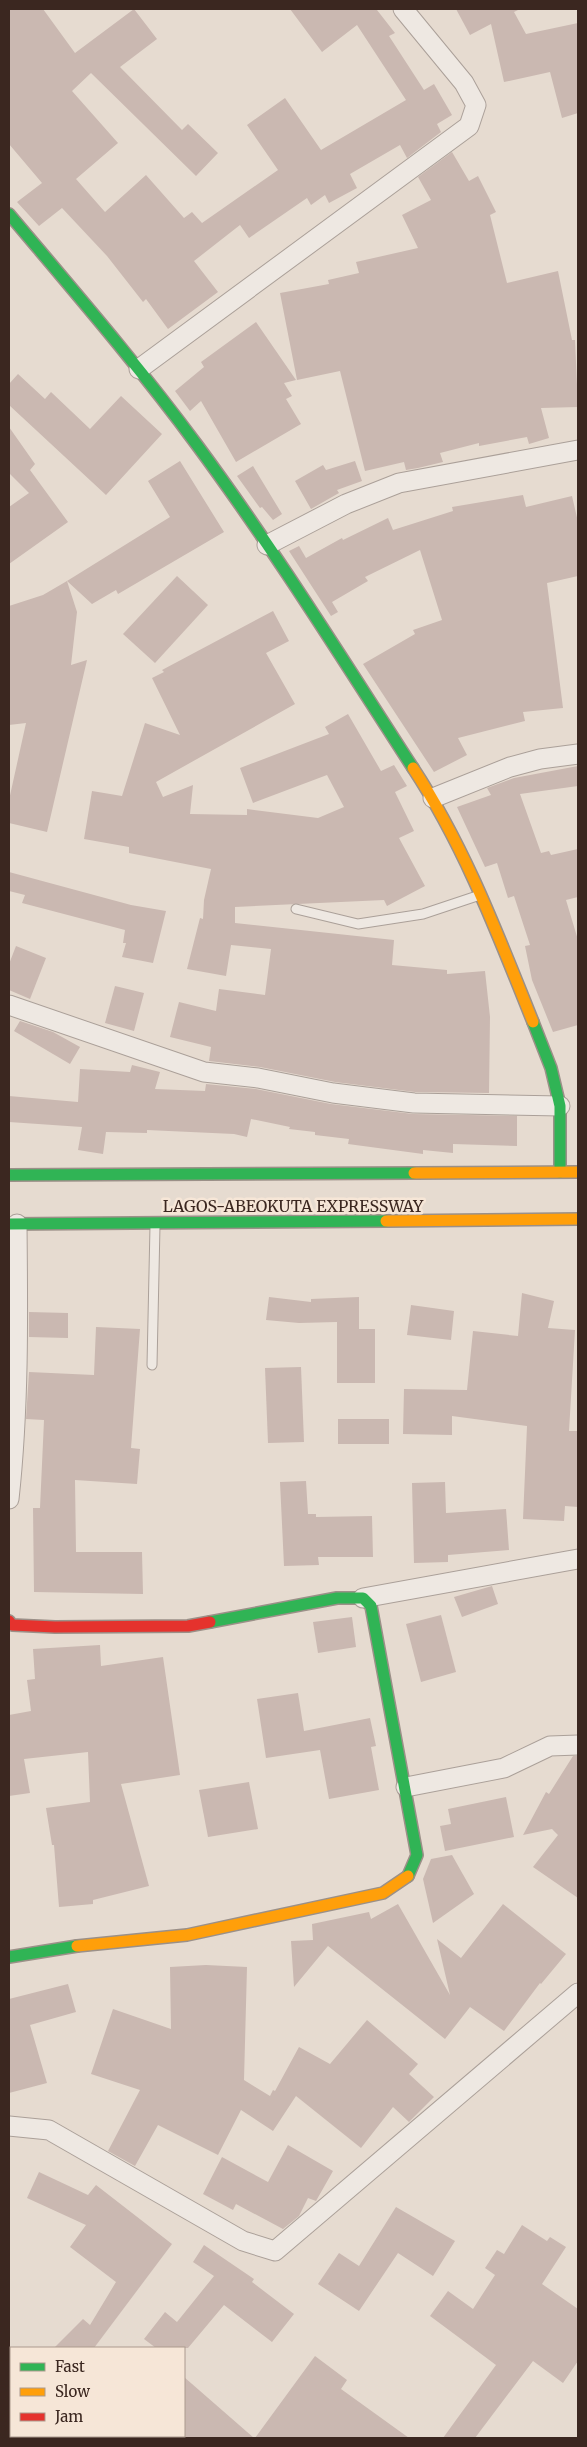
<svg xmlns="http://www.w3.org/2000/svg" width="587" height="2447" viewBox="0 0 587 2447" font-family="Merriweather,serif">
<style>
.building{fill:#cab8b1}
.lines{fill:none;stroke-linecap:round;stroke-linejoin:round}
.lane-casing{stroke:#aba099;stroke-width:11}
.street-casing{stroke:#aba099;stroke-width:21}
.fast-casing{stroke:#9b9088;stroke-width:14}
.slow-casing{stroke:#9b9088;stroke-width:14}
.jam-casing{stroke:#9b9088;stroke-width:14}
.lane{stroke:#eee8e2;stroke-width:9}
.street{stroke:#eee8e2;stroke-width:19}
.fast{stroke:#30b455;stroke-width:11}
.slow{stroke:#ff9f0a;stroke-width:11}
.jam{stroke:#e5322d;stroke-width:11}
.labels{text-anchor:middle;stroke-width:5;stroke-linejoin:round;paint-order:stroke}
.street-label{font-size:16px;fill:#3b2720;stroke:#f6e6d7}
</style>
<rect width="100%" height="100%" fill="#e6dbd0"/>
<g class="building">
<polygon points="9,9 43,9 75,53 134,9 157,39 120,67 182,130 188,124 218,153 196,176 91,73 72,91 118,143 76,179 105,212 146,175 184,218 192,212 202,223 278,170 247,125 285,98 321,150 406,100 357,25 322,52 290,9 379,9 377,10 395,33 389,36 424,90 434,84 452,115 437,124 441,132 407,158 400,145 350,174 357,188 329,203 325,195 311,205 307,198 249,238 240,225 194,261 218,292 168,329 146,299 143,302 107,256 62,208 39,226 17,202 42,183 9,144"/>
<polygon points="456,9 520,9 514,12 526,34 578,23 578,113 562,118 550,72 504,82 491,24 470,35"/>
<polygon points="452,152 469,181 478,176 496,212 490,215 507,283 558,271 572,340 575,340 578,407 541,408 549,438 529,444 527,437 479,446 479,443 440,453 443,462 418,468 406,470 404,462 365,471 340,371 297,380 280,293 329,284 328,280 359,273 356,262 418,248 402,215 431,200 418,177"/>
<polygon points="256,322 296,380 284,383 292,396 286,399 301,424 236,462 201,401 190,411 175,391 204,367 201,362"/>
<polygon points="18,374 45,399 51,392 90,429 121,396 162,434 106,495 9,405 9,384"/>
<polygon points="9,427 35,464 30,470 68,522 9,564 9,507 29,493 9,473"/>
<polygon points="180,461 224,532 118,594 116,590 92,604 67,581 170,517 148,481"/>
<polygon points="355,461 362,481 337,490 339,493 311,509 295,481 323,465 326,470"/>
<polygon points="253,466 282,514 273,520 262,507 260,508 237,476"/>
<polygon points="523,495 526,507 572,496 578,522 578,576 547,583 563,708 523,712 525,721 458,738 467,755 434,772 363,664 415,634 413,630 442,620 420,550 365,577 368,581 332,602 338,612 331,616 289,551 299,546 306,558 342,538 343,540 388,518 393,530 453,511 452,507"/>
<polygon points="177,576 208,605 155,663 123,634"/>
<polygon points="67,581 77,612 71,665 87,660 47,832 9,823 9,800 26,723 9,725 9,606 43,595"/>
<polygon points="273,611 289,641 266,653 295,704 156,782 163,797 193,785 190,814 247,815 247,809 318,818 344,807 327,775 253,803 240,768 329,734 325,727 348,714 381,771 394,765 407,786 395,792 414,831 399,838 425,886 387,906 384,900 235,907 235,923 394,940 392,965 447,970 447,974 485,971 490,1017 489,1093 415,1092 335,1082 260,1067 209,1061 211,1047 170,1037 179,1002 216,1011 219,989 265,995 271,949 231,945 226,976 187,969 200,918 203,919 204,900 211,869 129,853 129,847 84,839 92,791 122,796 145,723 180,735 152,678 164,672 162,670"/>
<polygon points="578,766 578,786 520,794 541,853 549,851 551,855 578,849 578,897 566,900 578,940 578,1025 553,1032 532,980 525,946 530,945 514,896 508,898 497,863 485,867 457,807 491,795 487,788 514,778"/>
<polygon points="9,872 131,905 166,911 153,963 122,957 126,943 123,943 125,930 22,903 25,895 9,891"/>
<polygon points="16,946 46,958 30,999 9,990 9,964"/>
<polygon points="115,986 144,993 134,1031 105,1023"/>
<polygon points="20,1021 53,1032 80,1047 70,1064 14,1031"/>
<polygon points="132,1065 160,1072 155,1089 205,1091 206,1084 256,1089 331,1104 413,1114 517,1116 517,1146 453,1144 453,1153 423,1150 423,1154 348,1144 349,1139 315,1135 315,1132 289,1129 290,1127 251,1119 247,1137 234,1134 147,1130 147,1133 106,1132 103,1154 78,1150 82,1127 9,1122 9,1096 78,1102 80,1069 130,1072"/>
<polygon points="522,1293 554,1301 548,1328 575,1330 569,1431 578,1431 578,1507 565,1506 564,1521 523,1519 527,1426 452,1416 452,1435 403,1434 404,1389 467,1390 473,1331 518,1336"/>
<polygon points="269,1297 311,1302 311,1299 359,1297 359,1329 375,1329 375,1383 337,1383 337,1322 299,1323 266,1320"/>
<polygon points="411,1305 454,1311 451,1340 407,1335"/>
<polygon points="29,1312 68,1313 68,1338 29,1337"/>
<polygon points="96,1327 140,1329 131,1448 140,1449 137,1484 75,1480 76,1552 142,1552 143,1594 34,1592 33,1508 40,1508 44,1420 26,1419 29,1372 94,1375"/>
<polygon points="301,1367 304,1442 268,1443 265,1368"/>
<rect x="338" y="1419" width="51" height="25"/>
<polygon points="306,1481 308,1514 316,1514 316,1517 372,1516 373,1557 318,1557 319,1565 284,1566 280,1482"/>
<polygon points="445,1482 446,1513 506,1509 509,1550 448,1555 448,1562 414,1563 412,1483"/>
<polygon points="492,1586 498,1604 462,1617 454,1597"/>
<polygon points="441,1615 456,1672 421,1682 406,1624"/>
<polygon points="352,1617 356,1647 318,1653 313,1622"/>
<polygon points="100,1645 101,1666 163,1657 180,1775 121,1784 149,1886 93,1900 93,1904 59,1907 54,1845 52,1845 46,1808 90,1802 88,1752 24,1759 30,1793 9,1796 9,1715 31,1711 27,1680 35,1679 33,1649"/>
<polygon points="298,1693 304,1731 370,1718 376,1746 371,1747 379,1790 329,1799 320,1750 266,1758 257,1699"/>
<polygon points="573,1756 578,1756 578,1898 533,1867 558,1835 552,1829 523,1835 546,1792 549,1794"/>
<polygon points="249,1782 258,1829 208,1837 199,1790"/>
<polygon points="506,1797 514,1837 445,1851 440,1826 451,1824 448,1809"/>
<polygon points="452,1855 474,1894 433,1923 423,1879 431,1859"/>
<polygon points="398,1904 450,1995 437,1939 461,1958 503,1904 566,1954 541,1984 540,1983 504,2031 470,2007 445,2039 328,1946 294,1987 291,1941 313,1940 312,1924 369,1912 371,1919"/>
<polygon points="206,1965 247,1967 244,2080 270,2096 273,2090 275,2091 299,2047 330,2064 367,2020 418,2064 409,2074 434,2097 409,2122 393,2107 361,2148 296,2096 273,2131 241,2110 218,2155 158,2125 135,2166 108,2151 140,2090 91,2074 113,2009 171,2029 170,1967"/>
<polygon points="68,1984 76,2012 30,2025 47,2083 9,2093 9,1999"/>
<polygon points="288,2145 333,2171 316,2201 308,2198 299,2216 283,2229 236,2204 233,2210 203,2194 222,2157 268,2182"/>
<polygon points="39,2172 88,2195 96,2185 172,2244 94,2348 54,2348 83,2319 90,2325 116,2282 70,2247 86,2225 27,2198"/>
<polygon points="396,2207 455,2241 433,2276 398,2253 359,2311 318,2284 339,2253 359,2266"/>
<polygon points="522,2225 547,2241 550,2237 566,2247 542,2284 578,2309 578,2361 563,2383 533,2361 475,2438 443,2438 496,2365 430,2316 448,2291 473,2309 495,2275 485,2268 497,2250 504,2254"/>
<polygon points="204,2245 254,2279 252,2282 294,2314 272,2342 224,2305 188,2348 156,2348 144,2339 165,2312 177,2322 214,2276 193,2262"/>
<polygon points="315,2356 347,2380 341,2389 409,2438 255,2438"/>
<polygon points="184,2377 254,2438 184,2438"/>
</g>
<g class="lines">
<defs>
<g id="lane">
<polyline points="296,909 358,924 423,914 480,895"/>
<polyline points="152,1365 155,1226"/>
</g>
<g id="street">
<polyline points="139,369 469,126 476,105 464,83 403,9"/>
<polyline points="267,545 346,504 399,483 578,450"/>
<polyline points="433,798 510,767 540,759 578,754"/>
<polyline points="9,1005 204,1072 258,1078 333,1093 414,1103 560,1106"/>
<path d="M 9,1499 C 19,1408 18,1315 17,1224"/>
<polyline points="363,1598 578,1559"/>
<polyline points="406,1787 504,1768 550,1746 578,1745"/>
<polyline points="9,2126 49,2130 243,2241 275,2251 578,1993"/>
</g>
<g id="fast">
<path d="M 9,214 C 73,290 138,365 197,445 C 274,549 343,660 413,768"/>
<polyline points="533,1022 551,1068 560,1106 560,1172"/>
<polyline points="9,1175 414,1173"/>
<polyline points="9,1224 386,1221"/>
<polyline points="210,1622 337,1598 363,1598 371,1606 417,1855 408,1876"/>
<polyline points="9,1957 77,1946"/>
</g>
<g id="slow">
<path d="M 413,768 C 465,847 498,935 533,1022"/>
<polyline points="414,1173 578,1172"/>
<polyline points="386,1221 578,1219"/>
<polyline points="77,1946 187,1935 383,1893 408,1876"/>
</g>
<polyline id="jam" points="9,1621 12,1625 55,1627 188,1626 210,1622"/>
</defs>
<use href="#lane" class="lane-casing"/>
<use href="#street" class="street-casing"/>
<use href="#fast" class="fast-casing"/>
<use href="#slow" class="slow-casing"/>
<use href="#jam" class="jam-casing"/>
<use href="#lane" class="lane"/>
<use href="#street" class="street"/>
<use href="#fast" class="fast"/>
<use href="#slow" class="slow"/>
<use href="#jam" class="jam"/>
</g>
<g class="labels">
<g class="street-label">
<text x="293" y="1212">LAGOS-ABEOKUTA EXPRESSWAY</text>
</g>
</g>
<rect width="587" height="2447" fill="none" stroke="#3b2720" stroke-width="20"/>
<rect x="10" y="2347" width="175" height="90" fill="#f6e6d7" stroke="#ab9a8e"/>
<rect x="20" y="2363" width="25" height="8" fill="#30b455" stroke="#ab9a8e"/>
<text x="55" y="2372" font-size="15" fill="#3b2720">Fast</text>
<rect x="20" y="2388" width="25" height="8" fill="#ff9f0a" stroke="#ab9a8e"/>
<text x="55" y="2397" font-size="15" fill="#3b2720">Slow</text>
<rect x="20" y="2413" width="25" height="8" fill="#e5322d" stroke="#ab9a8e"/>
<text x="55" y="2422" font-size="15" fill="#3b2720">Jam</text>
</svg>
